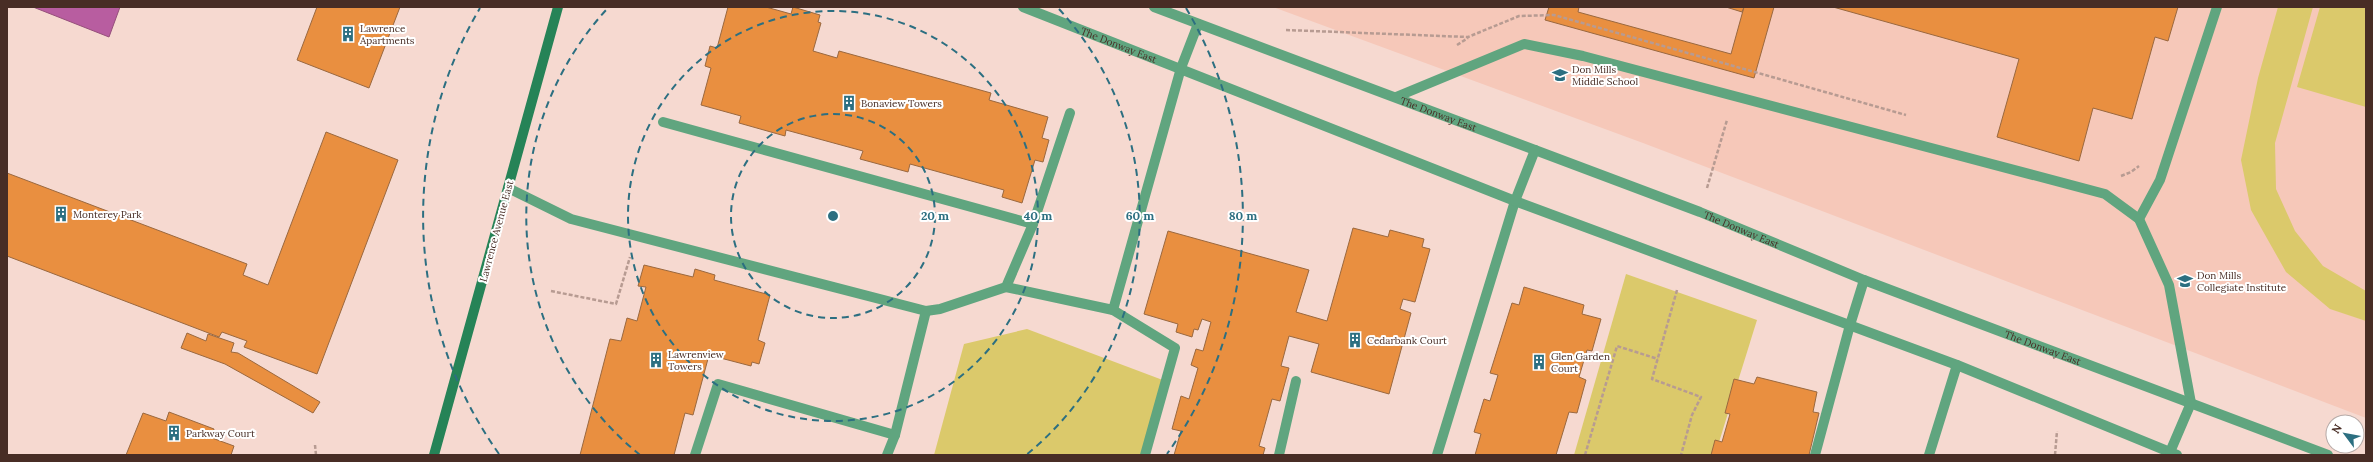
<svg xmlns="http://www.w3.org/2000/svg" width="2373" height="462" viewBox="0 0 2373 462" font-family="Lora,serif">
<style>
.built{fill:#f6c8b9}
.green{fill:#dbc96b}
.water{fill:#b85da0;stroke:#964f7b}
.building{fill:#e98f40;stroke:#9a683f}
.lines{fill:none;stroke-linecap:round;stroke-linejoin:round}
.path{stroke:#b79b92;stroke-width:2.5;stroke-dasharray:4 2;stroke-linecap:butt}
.service{stroke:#60a57f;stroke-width:10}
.tertiary{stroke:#60a57f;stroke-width:10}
.secondary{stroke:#268357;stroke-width:10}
.ring{fill:none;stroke:#2c6f81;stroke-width:2;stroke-dasharray:7 5}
.labels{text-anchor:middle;stroke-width:4;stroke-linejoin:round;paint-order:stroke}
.poi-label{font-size:10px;fill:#482d25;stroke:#fff;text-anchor:start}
.street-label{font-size:10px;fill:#482d25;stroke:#fff}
.centre{fill:#2c6f81;stroke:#fff;stroke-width:2}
.ring-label{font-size:12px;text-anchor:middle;font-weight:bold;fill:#2c6f81;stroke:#fff;stroke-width:4;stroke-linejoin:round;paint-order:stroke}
</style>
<rect width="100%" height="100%" fill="#f6d9d0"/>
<polygon class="built" points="1273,7 2366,7 2366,418 1643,143"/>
<g class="green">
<polygon points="2278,7 2313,7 2275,143 2276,189 2295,231 2323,266 2366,291 2366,321 2330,309 2286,272 2251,210 2241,160 2258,78"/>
<polygon points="2320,7 2366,7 2366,107 2297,87"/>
<polygon points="1626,274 1757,320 1715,455 1574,455"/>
<polygon points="1027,329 1168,382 1142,455 934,455 964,344"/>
</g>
<polygon class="water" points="33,7 120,7 109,37"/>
<g class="building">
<polygon points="317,7 400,7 369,88 297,60"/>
<polygon points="728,7 766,7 791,14 793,7 820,15 818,22 821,23 813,51 837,58 839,51 991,93 989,100 1048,117 1042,138 1049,140 1043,162 1035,160 1022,203 1002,197 1004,190 910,164 908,172 860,159 863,151 786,130 785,136 739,123 741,116 701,105 711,68 705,66 710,46 717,48"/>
<polygon points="1549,7 1579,7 1578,12 1731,54 1744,7 1774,7 1754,78 1545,20"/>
<polygon points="1726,7 1744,7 1742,12"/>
<polygon points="1833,7 2178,7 2168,41 2155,37 2132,119 2093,108 2079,161 1997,137 2019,59"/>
<polygon points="326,132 398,160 317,374 244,347 247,341 222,332 219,337 7,256 7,173 247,264 243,275 268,285"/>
<polygon points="1353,228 1388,237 1390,230 1424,239 1422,247 1430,249 1415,302 1403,299 1400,309 1411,313 1389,394 1311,372 1319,344 1289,336 1281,366 1289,368 1280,401 1272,399 1259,446 1265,448 1263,455 1174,455 1181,431 1172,429 1181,396 1189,399 1198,368 1191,365 1196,349 1203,351 1211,322 1202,319 1198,330 1194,329 1192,337 1176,332 1178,324 1144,314 1168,231 1309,270 1296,312 1327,321"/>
<polygon points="644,265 693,277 695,269 715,275 714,280 770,295 758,340 765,343 759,364 752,362 751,366 709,355 693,415 685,413 674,455 580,455 610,339 621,341 627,318 637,321 646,287 638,286"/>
<polygon points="1524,287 1584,305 1582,314 1601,319 1592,351 1587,350 1579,377 1586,380 1577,413 1569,412 1556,455 1475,455 1481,434 1474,432 1484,399 1490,401 1498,375 1490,373 1512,303 1519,305"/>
<polygon points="187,333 206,341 208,334 234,343 231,352 238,353 320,402 313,413 225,364 181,348"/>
<polygon points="1757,377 1817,392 1813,412 1819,413 1809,455 1711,455 1715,440 1722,442 1730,414 1725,413 1734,379 1754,384"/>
<polygon points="169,412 214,429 212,438 234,446 231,455 126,455 143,413 166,421"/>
</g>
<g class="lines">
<g class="path">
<polyline points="1286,30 1468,37 1519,16 1554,15 1906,115"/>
<polyline points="1457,45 1468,38"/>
<polyline points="2121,176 2131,172 2139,166"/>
<polyline points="1707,188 1727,120"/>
<polyline points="1677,290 1652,379 1701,397 1692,415 1681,455"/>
<polyline points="551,291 616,304 630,257"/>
<polyline points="315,445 316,455"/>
<polyline points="1585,455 1617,346 1658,359"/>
<polyline points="2055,455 2057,431"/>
</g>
<g class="service">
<polyline points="1396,97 1524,44 1583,56 2105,194 2139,219 2169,285 2191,403"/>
<polyline points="663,122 1033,224"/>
<polyline points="508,188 571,219 926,311 940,309 1006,287 1033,224 1070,113"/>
<polyline points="2139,219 2160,180 2217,7"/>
<polyline points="1006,287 1113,310 1181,68"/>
<polyline points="1113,310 1175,348 1145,455"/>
<polyline points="695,455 718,384 895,435"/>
<polyline points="887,455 895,435 926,311"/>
<polyline points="1279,455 1296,381"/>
<polyline points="1437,455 1515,201"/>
<polyline points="1815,455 1850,325"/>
<polyline points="1929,455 1957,365"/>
</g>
<g class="tertiary">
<path id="s1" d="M 1023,7 L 1515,201 L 1957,365 L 2177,455"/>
<path id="s2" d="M 1154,7 L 1700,212 L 1864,280 L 2328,455"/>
<polyline points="1181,68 1198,24"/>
<polyline points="1515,201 1535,150"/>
<polyline points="1850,325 1864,280"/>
<polyline points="2170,452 2191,403"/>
</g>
<polyline class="secondary" points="434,455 558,7"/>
</g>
<g class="ring">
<circle cx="833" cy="216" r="102"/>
<circle cx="833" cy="216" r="205"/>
<path d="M640 455A307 307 0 0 1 607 9M1059 9A307 307 0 0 1 1026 455"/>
<path d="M499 454A410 410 0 0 1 480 8M1186 8A410 410 0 0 1 1167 454"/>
</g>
<defs>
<symbol id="building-bare" viewBox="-9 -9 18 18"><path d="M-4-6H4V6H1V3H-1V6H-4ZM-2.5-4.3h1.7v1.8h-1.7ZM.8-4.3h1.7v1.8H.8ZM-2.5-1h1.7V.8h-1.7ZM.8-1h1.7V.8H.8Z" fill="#2c6f81" stroke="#fff" stroke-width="2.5" paint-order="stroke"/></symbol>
<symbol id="school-bare" viewBox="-9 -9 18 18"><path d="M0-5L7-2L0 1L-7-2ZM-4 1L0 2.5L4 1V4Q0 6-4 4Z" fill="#2c6f81" stroke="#fff" stroke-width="2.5" paint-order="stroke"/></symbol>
</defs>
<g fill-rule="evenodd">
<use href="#building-bare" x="337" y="23" width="22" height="22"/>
<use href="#school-bare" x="1549" y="64" width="22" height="22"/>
<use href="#building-bare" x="838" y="92" width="22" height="22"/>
<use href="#building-bare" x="50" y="203" width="22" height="22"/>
<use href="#school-bare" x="2174" y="270" width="22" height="22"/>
<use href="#building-bare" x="1344" y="329" width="22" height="22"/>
<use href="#building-bare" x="645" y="349" width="22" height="22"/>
<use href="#building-bare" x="1528" y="351" width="22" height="22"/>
<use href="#building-bare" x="163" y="422" width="22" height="22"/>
</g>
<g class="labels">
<g class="poi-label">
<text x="360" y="32">Lawrence<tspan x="360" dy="12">Apartments</tspan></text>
<text x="1572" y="73">Don Mills<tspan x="1572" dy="12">Middle School</tspan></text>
<text x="861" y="107">Bonaview Towers</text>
<text x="73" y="218">Monterey Park</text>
<text x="2197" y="279">Don Mills<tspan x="2197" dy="12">Collegiate Institute</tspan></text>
<text x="1367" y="344">Cedarbank Court</text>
<text x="668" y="358">Lawrenview<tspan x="668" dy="12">Towers</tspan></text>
<text x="1551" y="360">Glen Garden<tspan x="1551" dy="12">Court</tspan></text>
<text x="186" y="437">Parkway Court</text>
</g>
<g class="street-label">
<text dy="4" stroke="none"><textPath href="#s1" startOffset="103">The Donway East</textPath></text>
<text dy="4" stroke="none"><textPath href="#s2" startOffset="304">The Donway East</textPath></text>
<text dy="4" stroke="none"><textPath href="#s2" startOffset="628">The Donway East</textPath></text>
<text transform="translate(496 231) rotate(-75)" y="4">Lawrence Avenue East</text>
<text dy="4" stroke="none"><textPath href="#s2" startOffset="952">The Donway East</textPath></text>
</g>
</g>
<circle cx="833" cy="216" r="6" class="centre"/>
<g class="ring-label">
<text x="935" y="220">20 m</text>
<text x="1038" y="220">40 m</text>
<text x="1140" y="220">60 m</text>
<text x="1243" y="220">80 m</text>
</g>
<rect width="2373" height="462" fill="none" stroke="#482d25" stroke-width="16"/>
<g transform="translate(2345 434) rotate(302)"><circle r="19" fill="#ffffff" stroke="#b6aba8"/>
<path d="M0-3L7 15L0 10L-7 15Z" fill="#2c6f81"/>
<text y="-6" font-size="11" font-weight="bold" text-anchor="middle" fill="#482d25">N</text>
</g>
</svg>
